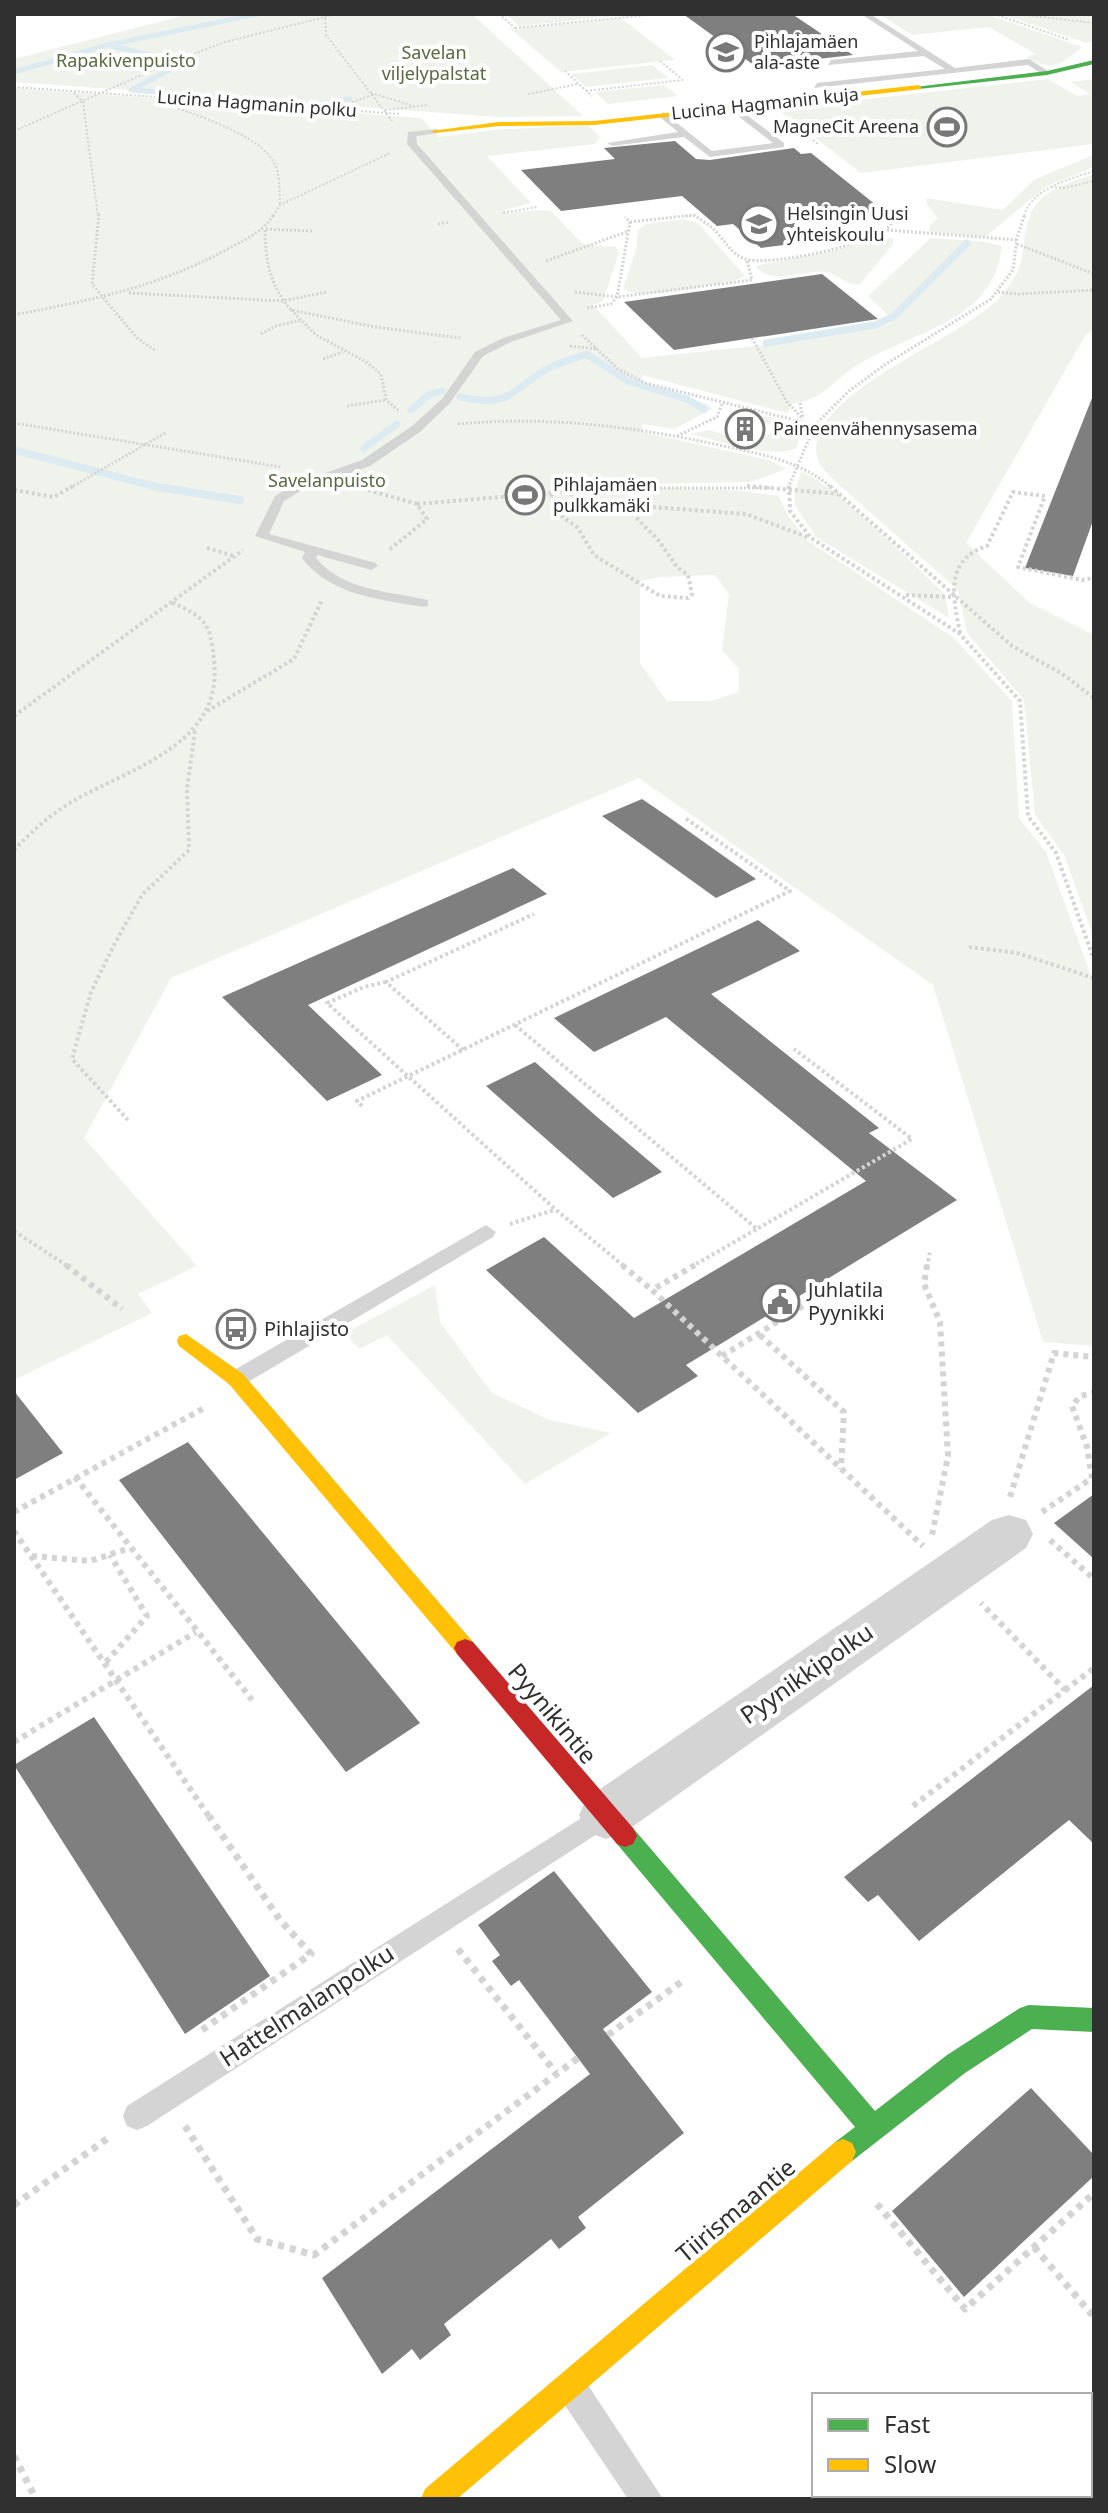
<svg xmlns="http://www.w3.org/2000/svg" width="1108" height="2513" viewBox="0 0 1108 2513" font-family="'Noto Sans',sans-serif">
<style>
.green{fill:#f0f3ec;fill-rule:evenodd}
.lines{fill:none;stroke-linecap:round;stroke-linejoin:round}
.stream-far2{stroke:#dceaf1;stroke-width:5}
.stream-far1{stroke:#dceaf1;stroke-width:7}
.stream{stroke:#dceaf1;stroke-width:8}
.building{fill:#7f7f7f}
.path-far4{stroke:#d4d4d4;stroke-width:2;stroke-dasharray:2 2;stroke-linecap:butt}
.path-far3{stroke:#d4d4d4;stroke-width:3;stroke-dasharray:2 2;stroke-linecap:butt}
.path-far2{stroke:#d4d4d4;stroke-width:4;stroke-dasharray:3 3;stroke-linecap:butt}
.path-far1{stroke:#d4d4d4;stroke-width:6;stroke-dasharray:5 5;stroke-linecap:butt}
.path{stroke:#d4d4d4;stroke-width:7;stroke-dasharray:6 6;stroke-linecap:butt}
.lane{fill:#d4d4d4;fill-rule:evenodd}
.street{fill:#d4d4d4;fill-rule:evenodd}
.fast{fill:#4caf50;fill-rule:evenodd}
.slow{fill:#ffc107;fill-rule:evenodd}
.jam{fill:#c62828;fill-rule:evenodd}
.labels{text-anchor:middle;stroke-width:8;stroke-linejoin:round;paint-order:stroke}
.far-poi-label{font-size:18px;fill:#303030;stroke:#fff;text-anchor:start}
.far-park-label{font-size:18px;fill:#576a40;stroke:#fff}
.far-street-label{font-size:18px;fill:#303030;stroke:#fff}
.poi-label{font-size:20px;fill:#303030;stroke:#fff;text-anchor:start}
.near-street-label{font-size:24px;fill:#303030;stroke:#fff}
</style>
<rect width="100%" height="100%" fill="#fff"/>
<g class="green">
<polygon points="190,14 472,14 583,116 499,117 14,82 14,59"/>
<polygon points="505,14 636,14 519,26"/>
<path d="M 879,14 L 986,14 L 1082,47 C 1059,66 1053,72 1026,57 L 1036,54 L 989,27 L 912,35 Z"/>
<polygon points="1000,14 1094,14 1094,41 1087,43"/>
<polygon points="621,18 675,60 561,72 511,29"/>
<polygon points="652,65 669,78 586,87 571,74"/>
<polygon points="1048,79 1077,96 1090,94 1070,82 1094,79 1094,144 861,173 778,109"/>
<polygon points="664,85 678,96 608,104 595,92"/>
<path d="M 14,88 L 421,118 L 439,137 L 493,130 L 588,125 L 600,137 L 595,144 L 487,156 L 531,203 L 506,210 L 509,213 L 536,210 L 551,211 L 583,244 L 616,247 L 619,253 L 603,301 L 593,305 L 642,358 L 765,345 L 887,325 L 893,320 L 868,296 L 931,238 L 980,241 L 1002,246 C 993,325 910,331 856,366 C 835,379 819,403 793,403 L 787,413 L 642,375 L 642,385 L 707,404 L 712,409 L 674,429 L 642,424 L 642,432 L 769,460 L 786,469 L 751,482 L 642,484 L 641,487 L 735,490 L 779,496 L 787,514 L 807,540 L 954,638 L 1012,701 L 1019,818 L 1046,852 L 1094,984 L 1094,1346 L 1043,1342 L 933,985 L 639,778 L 171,978 L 84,1138 L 197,1266 L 138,1294 L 152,1313 L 14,1380 ZM 715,575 L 729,594 L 722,650 L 739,669 L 739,692 L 711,701 L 667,701 L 640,663 L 640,581 L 660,577 Z"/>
<polygon points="1094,155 1094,167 1047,186 985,237 929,232 930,225 938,218 927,205 926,198 1003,210 1035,179"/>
<path d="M 1094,174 L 1094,331 L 1086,334 L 966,543 L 1030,603 L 1094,635 L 1094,938 L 1064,855 L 1035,815 L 1024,700 L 967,633 L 958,590 L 837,483 C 827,473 815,463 816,448 C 821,386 962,340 1001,296 C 1008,288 1017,275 1020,265 C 1026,244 1023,217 1039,201 C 1053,186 1076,181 1094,174 Z"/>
<path d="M 684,219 L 698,223 L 745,276 L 736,280 C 711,284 643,302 623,289 L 636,250 L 638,230 L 646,224 Z"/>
<path d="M 893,238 L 893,244 L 859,285 C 846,285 837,273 825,272 C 803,270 774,285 757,268 L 758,265 L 828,252 L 873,239 Z"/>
<path d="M 735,410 L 793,422 L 803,428 L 796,448 C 772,460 717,440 690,434 L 708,430 L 757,443 L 778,427 L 730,413 Z"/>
<path d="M 801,472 C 828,478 919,570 945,594 L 949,618 L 816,537 L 795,505 L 795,492 Z"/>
<polygon points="435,1285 440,1322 492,1393 550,1420 611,1433 525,1484 387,1335 359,1349 345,1333"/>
</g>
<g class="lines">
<g class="stream-far2">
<polyline points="112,46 167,59"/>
<polyline points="184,62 131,90 318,104 350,99"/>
<polyline points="14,72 108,45 257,14"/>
</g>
<g class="stream-far1">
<polyline points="766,343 875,325 893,317 967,243"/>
<path d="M 460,397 C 509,407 507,394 545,370 C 557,363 573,359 586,354 L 630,382 L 687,399 L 704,409"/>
<polyline points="411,410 430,394 442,391"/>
<polyline points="364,448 397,424"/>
<polyline points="14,450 161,488"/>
</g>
<polyline class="stream" points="151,486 240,500"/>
</g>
<g class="building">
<polygon points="683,14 792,14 853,55 755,66"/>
<polygon points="675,141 696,159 710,160 794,148 801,154 811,153 876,205 868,207 876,214 794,224 815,241 761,248 733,224 717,226 682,196 561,211 521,170 615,159 604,148"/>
<polygon points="822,274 878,319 674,350 624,302"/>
<polygon points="1092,398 1094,518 1073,576 1025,568"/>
<polygon points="642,799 670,818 756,879 716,898 602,816"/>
<polygon points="513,868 547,894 308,1005 382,1075 327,1101 222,997"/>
<polygon points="758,920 800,951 711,994 879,1128 869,1133 957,1200 686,1365 698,1376 638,1413 486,1270 544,1237 634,1318 866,1181 666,1017 594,1052 554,1018"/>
<polygon points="535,1062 596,1116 662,1172 613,1198 486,1086"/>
<polygon points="14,1391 63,1453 14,1480"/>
<polygon points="188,1442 420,1723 346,1772 119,1480"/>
<polygon points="1094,1494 1094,1559 1054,1523"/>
<polygon points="1094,1685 1094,1844 1069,1820 919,1941 878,1895 868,1902 844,1877"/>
<polygon points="94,1717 270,1976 185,2034 14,1765"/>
<polygon points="554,1871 652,1992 603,2029 684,2133 578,2217 586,2228 559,2249 551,2239 444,2324 451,2335 420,2360 412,2349 382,2374 322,2278 590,2074 519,1980 511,1986 492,1961 500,1955 478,1925"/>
<polygon points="1031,2088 1094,2155 1094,2176 964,2297 892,2211"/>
</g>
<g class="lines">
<g class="path-far4">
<polyline points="499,14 515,28"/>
<polyline points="994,14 1070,40"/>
<polyline points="1016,14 1094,23"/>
<polyline points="325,18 326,35 392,121"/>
<polyline points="515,28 648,15"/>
<polyline points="660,61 682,79"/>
<polyline points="565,71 592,96"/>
<polyline points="14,87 400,114"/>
<polyline points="586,91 683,80"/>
<polyline points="74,93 83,102 98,216"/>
<polyline points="371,93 414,106"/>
<polyline points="528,94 578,84"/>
<path d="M 156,99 C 188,114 255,131 273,161 C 281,174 279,191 280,205"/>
<polyline points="337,108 372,95"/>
<polyline points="385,110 427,105"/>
<polyline points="797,128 818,144"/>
<polyline points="14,131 169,63 225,42 337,14"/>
<polyline points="1051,187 1064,188 1094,181"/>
<polyline points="882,211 885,216"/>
<polyline points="503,213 537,207"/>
<polyline points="273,216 280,205 390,153"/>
<polyline points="685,216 695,216"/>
<path d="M 1024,216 C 1033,187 1068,180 1094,171"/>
</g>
<g class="path-far3">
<polyline points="99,214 92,284 137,338 156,351"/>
<path d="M 630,222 L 694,215 C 702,221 712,226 718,234 C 727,244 732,254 745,259 C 768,267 878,244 891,224 L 884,214"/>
<polyline points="438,224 450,222"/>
<polyline points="887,230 1017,240"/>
<path d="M 312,231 L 265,229 C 265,260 270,286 291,310 L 375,327 L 460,338"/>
<polyline points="1017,244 1094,274"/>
<polyline points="546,261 629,231"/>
<polyline points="575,292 617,297 752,280 747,260"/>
<polyline points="998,292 1018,294 1094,290"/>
<polyline points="129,293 282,301 327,292"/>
<polyline points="587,308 611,304 617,297 630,222 625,217"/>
<polyline points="291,310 316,335 365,361 381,374 386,400 399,411"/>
<path d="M 14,315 C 94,299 152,289 226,250 C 245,239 263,233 274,214"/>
<polyline points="261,334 276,326 301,320"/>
<polyline points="582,335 618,369 645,383 815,425"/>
<polyline points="752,338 787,402 803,419"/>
<polyline points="570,346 597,349"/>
<polyline points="323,359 343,352"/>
<polyline points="800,403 803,418"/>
<polyline points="347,406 386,400"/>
<polyline points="14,423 281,467"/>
<path d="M 458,424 C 547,416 632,426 719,445 C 759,454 800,460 832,488"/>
<polyline points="677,436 717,417 722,404"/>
<polyline points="70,488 167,432"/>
<polyline points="608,488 770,488"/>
<polyline points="788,488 815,425 849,391 886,364 991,299 1013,270 1017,238 1025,214"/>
</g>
<g class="path-far2">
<polyline points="747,486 838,494"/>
<polyline points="789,486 790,511 811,538 960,634 1020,701 1028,816 1056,853 1094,960"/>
<polyline points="830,486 1012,646 1061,673 1094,698"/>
<polyline points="14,490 54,497 73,486"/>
<polyline points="368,490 417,504 427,519 389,550"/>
<polyline points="551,494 559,514 578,528 594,555 660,596 688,598 692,594 688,575 677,567 659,541 624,505"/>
<polyline points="570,494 624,505 746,514 810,538"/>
<polyline points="417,504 632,486"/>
<polyline points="207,548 234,556"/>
<polyline points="906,595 952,597"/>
<path d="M 960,633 C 953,597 944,560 987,546 L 1013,492 L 1045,496 L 1018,567 L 1082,580 L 1094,578"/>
<polyline points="207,711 294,659 322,600"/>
<polyline points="14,716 243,550"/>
<path d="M 14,850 C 32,831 52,813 75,800 C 134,767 224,743 214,660 C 210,621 205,618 171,602"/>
<polyline points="969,947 1017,953 1094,978"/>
<polyline points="386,982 364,987 327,1003 555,1209 625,1267"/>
<polyline points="515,1025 757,1229 912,1139 794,1049"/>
<polyline points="463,1050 386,982 534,914"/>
<polyline points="362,1106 357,1101 790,891 685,818"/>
<polyline points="128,1120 72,1059 91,992 115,943 142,895 189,850 187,789 195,731"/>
<polyline points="510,1224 554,1210"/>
<polyline points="14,1231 69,1267"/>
<polyline points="691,1267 757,1229"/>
<polyline points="927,1267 930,1251"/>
</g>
<g class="path-far1">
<polyline points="66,1265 122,1309"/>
<polyline points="622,1265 652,1290"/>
<polyline points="695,1265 652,1290 923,1546"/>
<polyline points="927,1265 924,1284 940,1322 948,1456 932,1535"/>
<polyline points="760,1335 844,1412 841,1469"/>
<polyline points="722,1356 827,1291"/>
<polyline points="75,1477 252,1700"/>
<polyline points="1010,1497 1054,1353 1094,1357"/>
<polyline points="14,1512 206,1407"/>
<polyline points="1042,1512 1092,1478 1087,1447 1072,1406 1080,1396 1094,1393"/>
<polyline points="14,1531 210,1818"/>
<polyline points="1050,1540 1094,1579"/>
<polyline points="32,1556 90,1561 130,1548"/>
<polyline points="106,1662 147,1616 110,1555"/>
<polyline points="1065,1690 1094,1668"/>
<polyline points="14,1742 196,1632"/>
<polyline points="913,1806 1065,1690 981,1603"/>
</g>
<g class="path">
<polyline points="458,1949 556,2073"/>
<polyline points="202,2030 311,1954 280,1920 209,1816"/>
<polyline points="608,2035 684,1980"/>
<polyline points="185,2126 257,2239 314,2255 578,2058"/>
<polyline points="877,2204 965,2309 1092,2195"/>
<polyline points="14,2205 111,2136"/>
<polyline points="1034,2247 1094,2317"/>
<polyline points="14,2456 36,2499"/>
</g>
<g class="lane">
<polygon points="861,14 870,14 955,68 1029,59 1051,73 1044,75 1028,65 814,88 817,83 945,69 924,56 828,65 831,60 918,51"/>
<polygon points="732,104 784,143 784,147 710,157 684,137 612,146 607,143 678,132 660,117 663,112 712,151 773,143 729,109"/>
<path d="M 438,129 L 438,133 L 416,136 L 417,144 L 573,321 L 511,342 L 483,356 L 450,403 L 420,432 L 370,466 L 302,490 L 284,501 L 269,534 L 376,563 L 378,566 L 371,570 L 317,555 L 316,558 C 343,591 389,591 428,600 L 428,606 L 423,607 C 379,599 331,596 302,558 L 305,552 L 255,536 L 275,496 L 294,484 L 362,460 L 412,426 L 442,399 L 475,352 L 503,338 L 561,320 L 407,144 L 408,132 Z"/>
<polygon points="486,1225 496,1232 493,1237 243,1385 229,1385 225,1379 229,1373"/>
<polygon points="605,1803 614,1807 618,1815 614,1823 147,2126 137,2130 127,2126 123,2116 127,2106"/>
<polygon points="575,2378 586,2382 663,2499 628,2499 564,2404 560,2393 564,2382"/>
</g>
<polygon class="street" points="1009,1515 1026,1520 1033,1534 1026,1548 625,1832 606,1839 587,1832 579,1815 587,1798 992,1520"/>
<g class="fast">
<polygon points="1094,60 1094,64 1047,75 919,89 915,87 1047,71"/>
<polygon points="625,1825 633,1828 875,2111 947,2055 1020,2008 1029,2005 1094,2008 1094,2032 1032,2029 965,2073 852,2161 843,2165 834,2161 830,2152 834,2143 855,2127 617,1844 613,1836 617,1828"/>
</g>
<g class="slow">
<polygon points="919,85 922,89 594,125 499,126 435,133 431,131 499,122 594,121"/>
<polygon points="186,1334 243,1374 473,1642 476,1648 473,1654 465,1657 457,1654 229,1384 179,1346 177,1341 179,1336"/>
<polygon points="843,2139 852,2143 856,2152 852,2161 457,2499 421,2499 425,2489 834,2143"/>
</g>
<polygon class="jam" points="465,1639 473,1642 633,1828 637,1836 633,1844 625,1847 617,1844 457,1654 454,1648 457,1642"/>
</g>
<defs>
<symbol id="school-ring" viewBox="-11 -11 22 22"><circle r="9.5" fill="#fff" stroke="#787878" stroke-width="1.5"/><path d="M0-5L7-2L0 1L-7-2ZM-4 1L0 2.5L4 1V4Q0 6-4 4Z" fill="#787878"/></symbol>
<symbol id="stadium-ring" viewBox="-11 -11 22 22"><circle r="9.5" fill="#fff" stroke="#787878" stroke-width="1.5"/><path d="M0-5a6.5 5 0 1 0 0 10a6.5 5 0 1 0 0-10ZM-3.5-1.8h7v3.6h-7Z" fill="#787878"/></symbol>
<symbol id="building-ring" viewBox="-11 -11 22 22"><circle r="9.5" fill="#fff" stroke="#787878" stroke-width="1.5"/><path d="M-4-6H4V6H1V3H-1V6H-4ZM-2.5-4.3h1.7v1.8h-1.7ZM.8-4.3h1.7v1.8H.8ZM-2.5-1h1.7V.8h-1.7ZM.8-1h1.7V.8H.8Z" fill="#787878"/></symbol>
<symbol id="civic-ring" viewBox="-11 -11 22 22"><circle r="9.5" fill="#fff" stroke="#787878" stroke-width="1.5"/><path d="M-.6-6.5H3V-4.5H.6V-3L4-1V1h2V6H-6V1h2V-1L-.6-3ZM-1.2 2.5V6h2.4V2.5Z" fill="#787878"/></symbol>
<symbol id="bus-ring" viewBox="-11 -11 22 22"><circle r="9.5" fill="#fff" stroke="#787878" stroke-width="1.5"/><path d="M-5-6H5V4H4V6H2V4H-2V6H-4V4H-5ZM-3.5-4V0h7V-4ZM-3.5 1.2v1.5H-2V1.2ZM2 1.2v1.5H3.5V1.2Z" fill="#787878"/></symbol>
</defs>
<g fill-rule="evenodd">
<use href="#school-ring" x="704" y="30" width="44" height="44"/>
<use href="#stadium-ring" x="925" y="105" width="44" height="44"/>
<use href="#school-ring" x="737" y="202" width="44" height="44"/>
<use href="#building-ring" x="723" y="407" width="44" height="44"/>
<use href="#stadium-ring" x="503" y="473" width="44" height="44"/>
<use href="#civic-ring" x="758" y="1280" width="44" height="44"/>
<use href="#bus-ring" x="214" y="1307" width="44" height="44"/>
</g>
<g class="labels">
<g class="far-poi-label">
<text x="754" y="48">Pihlajamäen<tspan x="754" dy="21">ala-aste</tspan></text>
<text x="919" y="133" text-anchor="end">MagneCit Areena</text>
<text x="787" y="220">Helsingin Uusi<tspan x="787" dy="21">yhteiskoulu</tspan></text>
<text x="773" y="435">Paineenvähennysasema</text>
<text x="553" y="491">Pihlajamäen<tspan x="553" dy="21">pulkkamäki</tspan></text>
</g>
<g class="far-park-label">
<text x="434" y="59">Savelan<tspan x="434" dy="21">viljelypalstat</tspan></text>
<text x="126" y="67">Rapakivenpuisto</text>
<text x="327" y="487">Savelanpuisto</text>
</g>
<g class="far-street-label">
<text transform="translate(257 104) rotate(4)" y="6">Lucina Hagmanin polku</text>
<text transform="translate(765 104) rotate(-6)" y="6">Lucina Hagmanin kuja</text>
</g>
<g class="poi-label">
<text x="808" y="1297">Juhlatila<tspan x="808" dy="23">Pyynikki</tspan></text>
<text x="264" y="1336">Pihlajisto</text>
</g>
<g class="near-street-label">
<text transform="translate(807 1674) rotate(-35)" y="8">Pyynikkipolku</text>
<text transform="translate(552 1714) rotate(50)" y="8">Pyynikintie</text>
<text transform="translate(307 2006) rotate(-33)" y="8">Hattelmalanpolku</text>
<text transform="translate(736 2211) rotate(-40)" y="8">Tiirismaantie</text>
</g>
</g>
<rect width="1108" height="2513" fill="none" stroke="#303030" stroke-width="32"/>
<rect x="812" y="2393" width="280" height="104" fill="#ffffff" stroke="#acacac" stroke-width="2"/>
<rect x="828" y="2419" width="40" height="12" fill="#4caf50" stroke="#acacac" stroke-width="2"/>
<text x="884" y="2433" font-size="24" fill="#303030">Fast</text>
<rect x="828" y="2459" width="40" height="12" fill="#ffc107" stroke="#acacac" stroke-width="2"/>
<text x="884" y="2473" font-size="24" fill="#303030">Slow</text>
</svg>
